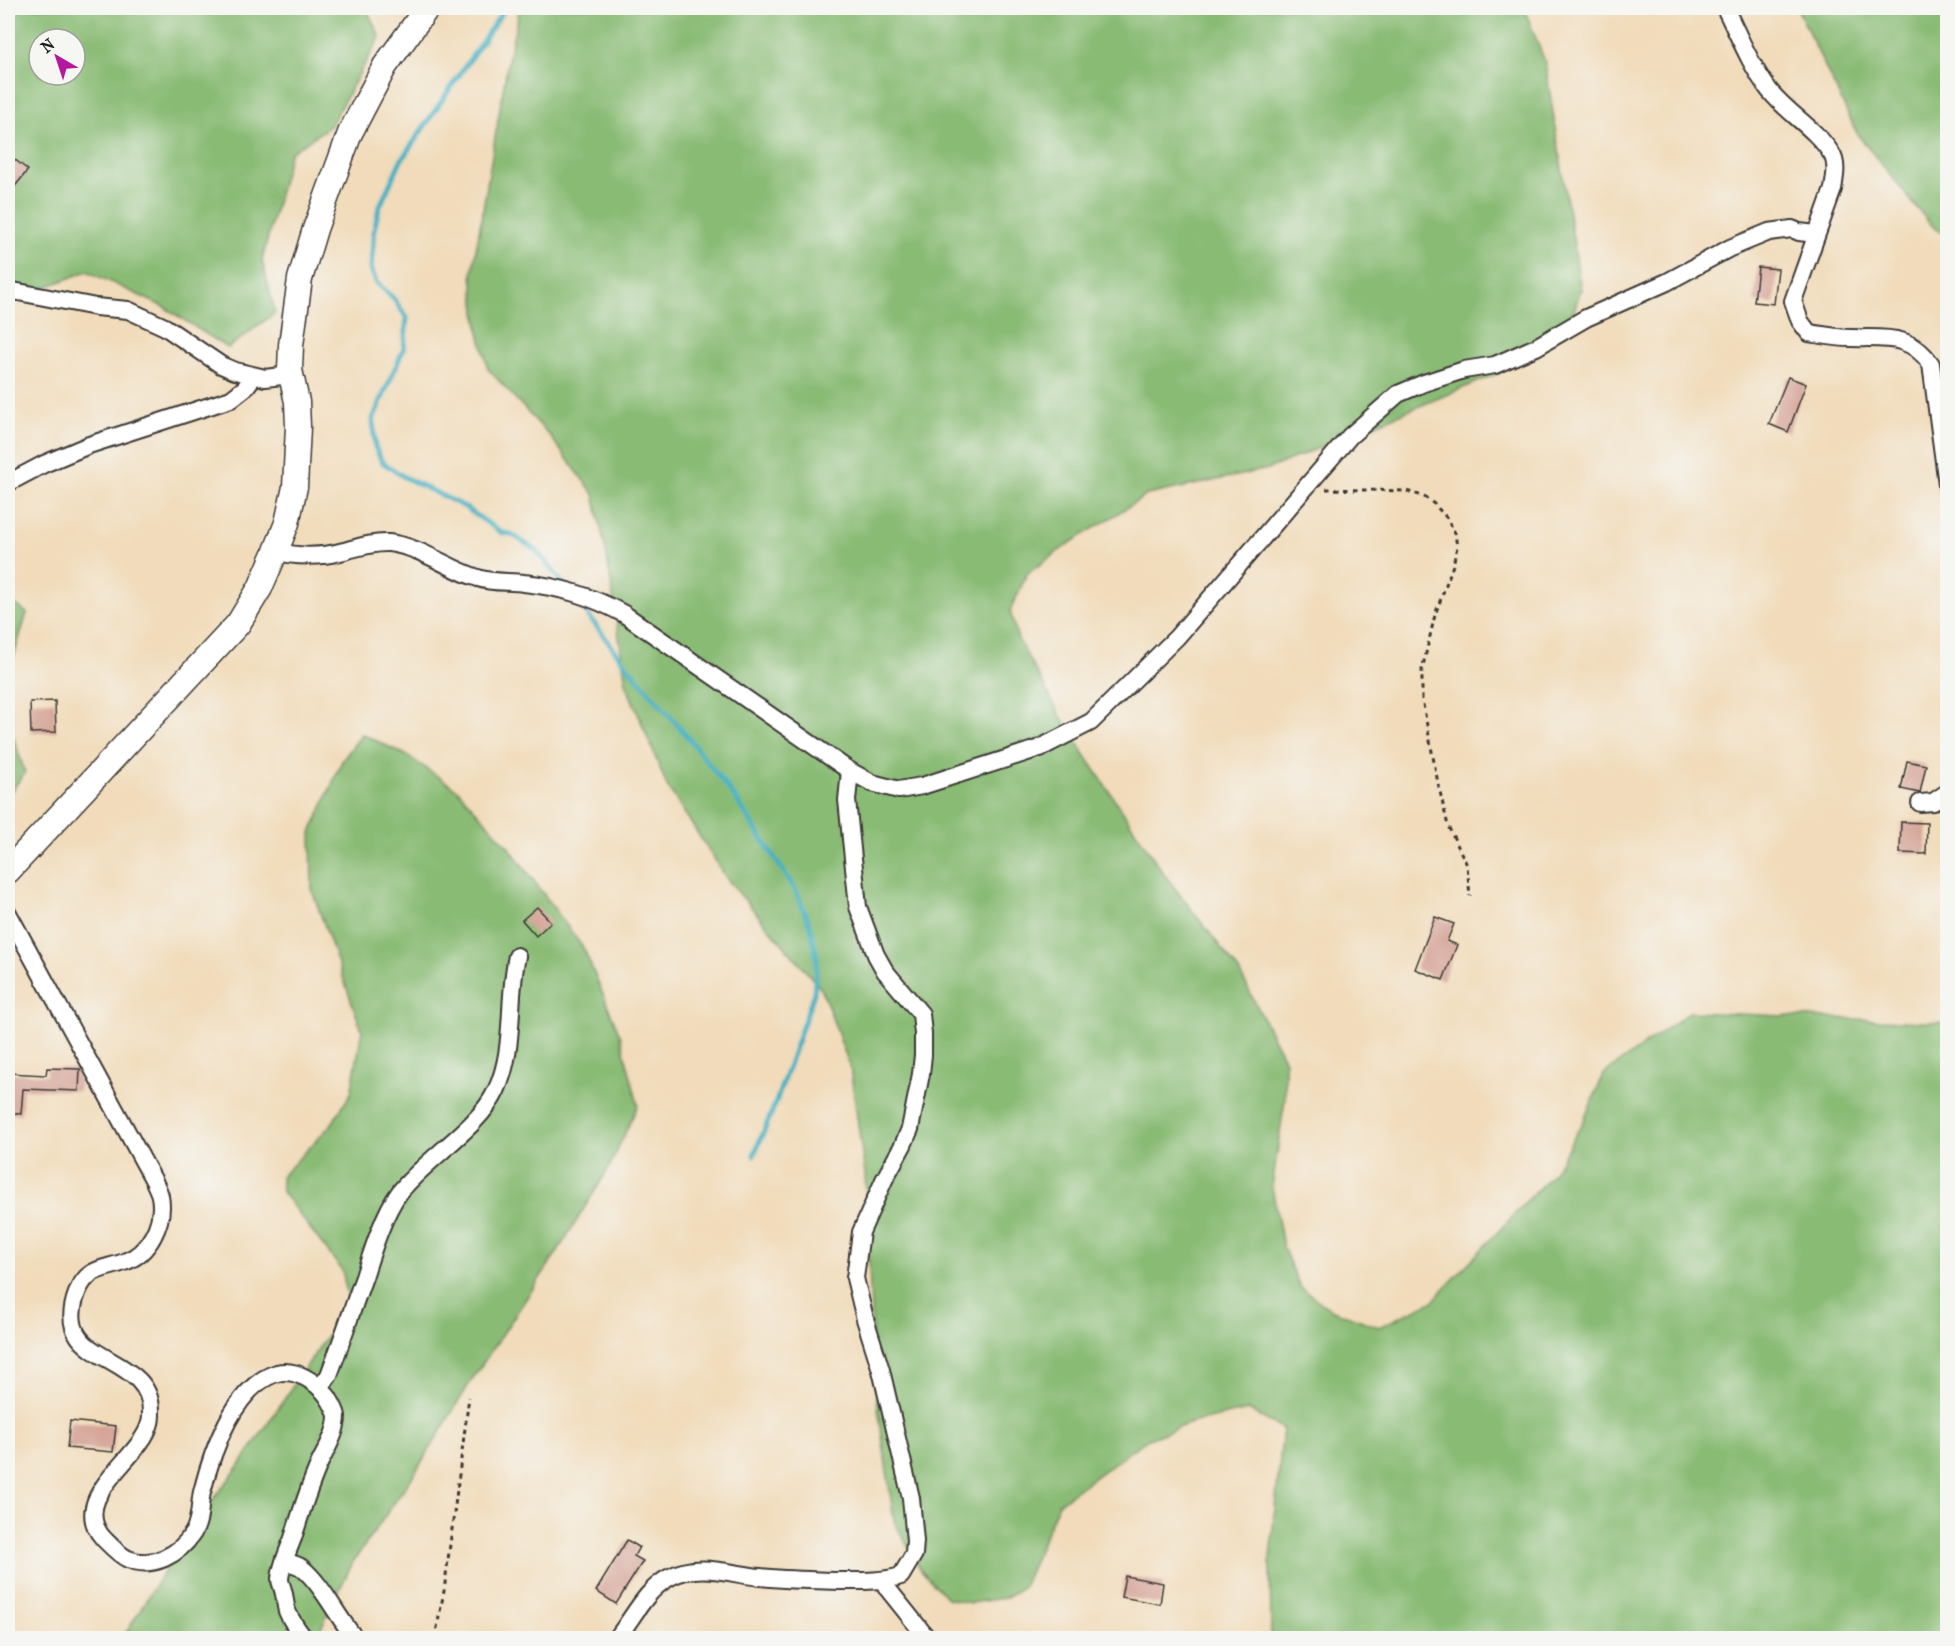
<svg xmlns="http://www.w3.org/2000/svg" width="1955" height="1646" viewBox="0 0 1955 1646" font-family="'IM FELL French Canon',serif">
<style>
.forest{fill:#89bb74;stroke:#526c48;stroke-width:1.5;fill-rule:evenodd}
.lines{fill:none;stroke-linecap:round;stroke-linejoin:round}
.stream{stroke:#44b0c2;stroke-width:5}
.building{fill:#d4a194}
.street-casing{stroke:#3c3934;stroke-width:20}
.secondary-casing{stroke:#3c3934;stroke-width:27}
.path{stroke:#3c3934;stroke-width:3;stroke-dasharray:4.5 4.5;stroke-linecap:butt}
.street{stroke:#fff;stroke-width:16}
.secondary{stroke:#fff;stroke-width:24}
</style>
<rect width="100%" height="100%" fill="#f6f6f2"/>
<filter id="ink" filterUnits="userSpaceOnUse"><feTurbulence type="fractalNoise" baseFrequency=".0167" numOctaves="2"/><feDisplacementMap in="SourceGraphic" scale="12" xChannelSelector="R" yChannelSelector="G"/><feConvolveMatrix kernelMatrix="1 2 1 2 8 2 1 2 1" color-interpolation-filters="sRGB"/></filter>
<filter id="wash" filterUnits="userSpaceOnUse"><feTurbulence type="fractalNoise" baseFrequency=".008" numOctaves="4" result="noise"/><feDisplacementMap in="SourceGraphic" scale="24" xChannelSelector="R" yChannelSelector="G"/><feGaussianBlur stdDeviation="1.35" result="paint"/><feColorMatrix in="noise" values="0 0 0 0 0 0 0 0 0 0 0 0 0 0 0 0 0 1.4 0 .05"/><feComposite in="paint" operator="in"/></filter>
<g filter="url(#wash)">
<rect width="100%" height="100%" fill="#f1dbba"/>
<g class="forest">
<path d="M 8,8 L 366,8 L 380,37 L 330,126 L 290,153 L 262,260 L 275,313 L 228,348 L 164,307 L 87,271 L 24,296 L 8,289 ZM 39,39 L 75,39 L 75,75 L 39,75 Z"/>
<polygon points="520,8 1524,8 1545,62 1581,290 1566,333 1499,373 1268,469 1147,495 1070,543 1027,574 1010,611 1018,639 1068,729 1164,874 1239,971 1285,1061 1285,1099 1272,1187 1283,1247 1300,1287 1330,1309 1379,1327 1432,1302 1554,1172 1584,1120 1604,1074 1689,1012 1947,1023 1947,1638 1271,1638 1270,1558 1283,1429 1248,1410 1190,1423 1146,1440 1059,1503 1023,1587 1005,1598 970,1603 947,1598 921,1570 894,1521 874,1379 865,1174 850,1067 822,990 727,879 667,786 626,684 607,557 594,494 549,435 488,369 478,328 472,274 509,55"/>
<polygon points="1797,8 1947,8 1947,237 1930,224 1858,135"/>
<polygon points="8,599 27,613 8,675"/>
<polygon points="8,720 25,773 8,795"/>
<polygon points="362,734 406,755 458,790 511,850 584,949 620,1035 638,1105 609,1168 556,1254 471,1381 415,1473 353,1562 316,1638 123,1638 189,1530 240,1465 349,1303 342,1270 282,1192 281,1177 331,1125 351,1093 362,1031 312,890 311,833 342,761"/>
</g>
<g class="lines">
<g class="stream">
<polyline points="505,8 400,162 379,208 374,230 371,268 376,282 394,299 407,318 404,348 373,419 375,447 382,462 404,477 463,506 502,533 511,534 537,551 565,586"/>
<polyline points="575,598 623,661 691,741 736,799 795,889 811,928 817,959 814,993 776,1102 754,1155"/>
</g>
</g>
<g id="blocks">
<g class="building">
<polygon points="8,154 28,170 8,195"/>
<polygon points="1758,267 1778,269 1774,304 1754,302"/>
<polygon points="1788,377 1806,384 1788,432 1769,424"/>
<polygon points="55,701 56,732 31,733 30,702"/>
<polygon points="1907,761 1926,765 1920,793 1901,789"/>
<polygon points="1901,822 1927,823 1926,854 1900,853"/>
<polygon points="537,907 551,922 536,936 522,920"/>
<polygon points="1435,917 1454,924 1447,941 1457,945 1443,980 1415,969"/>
<polygon points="47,1068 80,1069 79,1091 23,1089 21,1114 8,1113 8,1073 46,1075"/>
<polygon points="70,1421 116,1426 113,1452 67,1448"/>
<polygon points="627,1540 639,1547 634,1556 643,1561 616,1604 596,1591"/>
<polygon points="1125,1576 1163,1583 1160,1604 1121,1597"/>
</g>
</g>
</g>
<g filter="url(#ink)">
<use href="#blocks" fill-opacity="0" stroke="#3c3934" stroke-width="1.5"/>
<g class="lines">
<defs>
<g id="street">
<path d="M 1725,8 C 1738,34 1751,66 1769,90 C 1787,113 1815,128 1831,153 C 1838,163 1835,177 1833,189 L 1793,301 L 1800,321 L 1809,333 C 1822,335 1837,338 1851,338 C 1885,339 1909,333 1931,364 L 1948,492"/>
<polyline points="8,290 96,307 128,310 165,327 221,365 235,371 265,378 291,375"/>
<polyline points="8,483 44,464 89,445 231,399 245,388 254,376"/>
<path d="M 276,551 C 295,557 321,557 340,552 C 356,548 372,542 389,543 C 422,547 448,569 478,578 C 492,583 509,581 524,583 C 561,587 591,596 624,614 L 850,771 L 872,783 L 899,790 L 922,786 L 1040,748 L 1091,722 L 1177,637 L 1350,436 L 1398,394 L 1424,383 L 1464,370 L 1495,365 L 1536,347 L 1586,318 L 1667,282 L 1730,248 L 1769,232 L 1792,229 L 1799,232 L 1816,234"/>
<polyline points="1920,803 1933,802 1948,792"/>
<path d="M 8,913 L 154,1181 C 156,1186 159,1191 160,1196 C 165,1222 149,1254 124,1262 C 103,1270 87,1267 77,1293 C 49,1367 153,1350 151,1413 C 151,1416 151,1420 150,1423 C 141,1459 67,1497 103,1538 C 110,1545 119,1555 128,1559 C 153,1569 179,1555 193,1533 C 201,1520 199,1506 202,1492 C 212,1452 234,1386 277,1373 C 295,1368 317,1382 328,1397 C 331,1402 336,1410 337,1416 C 337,1432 327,1448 320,1462 C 309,1486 301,1512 293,1538 C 288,1551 281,1566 280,1579 C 280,1583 282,1586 283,1590 C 285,1596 285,1604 287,1611 C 291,1621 298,1630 304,1638"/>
<path d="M 320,1388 L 329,1375 C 341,1343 352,1310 364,1277 C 372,1252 384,1213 399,1193 C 425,1159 479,1128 496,1091 C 516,1049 507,1000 517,956"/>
<path d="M 284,1562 C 290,1563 297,1564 302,1568 C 323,1585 337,1617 355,1638"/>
<polyline points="883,1580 887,1588 927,1638"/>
<path d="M 617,1638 C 633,1618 646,1589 670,1577 C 698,1562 731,1574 760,1577 C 786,1580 812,1580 838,1581 C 859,1581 881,1582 901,1576 L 914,1554 L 915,1541 L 911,1498 L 881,1370 L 865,1319 L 855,1278 L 861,1232 L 884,1180 L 903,1145 L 910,1129 L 921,1074 L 923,1055 L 923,1034 L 921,1014 L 885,971 L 876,955 L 858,907 L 847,800 L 850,771"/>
</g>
<polyline id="secondary" points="8,871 238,624 260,588 276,551 287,523 295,487 298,427 297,402 290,370 291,345 300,279 315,229 350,133 385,66 427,8"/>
</defs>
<use href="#street" class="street-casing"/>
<use href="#secondary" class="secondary-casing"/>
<g class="path">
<polyline points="1326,489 1406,491 1423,496 1434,504 1446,517 1455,533 1457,547 1453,565 1435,615 1422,670 1422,699 1438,783 1448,826 1467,865 1470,896"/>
<polyline points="435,1638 444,1591 469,1397"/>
</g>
<use href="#street" class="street"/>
<use href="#secondary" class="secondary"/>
</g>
</g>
<rect width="1955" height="1646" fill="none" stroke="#f6f6f2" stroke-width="30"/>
<g transform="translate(57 57) rotate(321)"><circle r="28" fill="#f6f6f2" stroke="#9f9f9c" stroke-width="1.5"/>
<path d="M0-4.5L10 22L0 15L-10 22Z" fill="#b5179e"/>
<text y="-9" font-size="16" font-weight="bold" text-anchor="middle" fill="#1c1c1c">N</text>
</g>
</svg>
